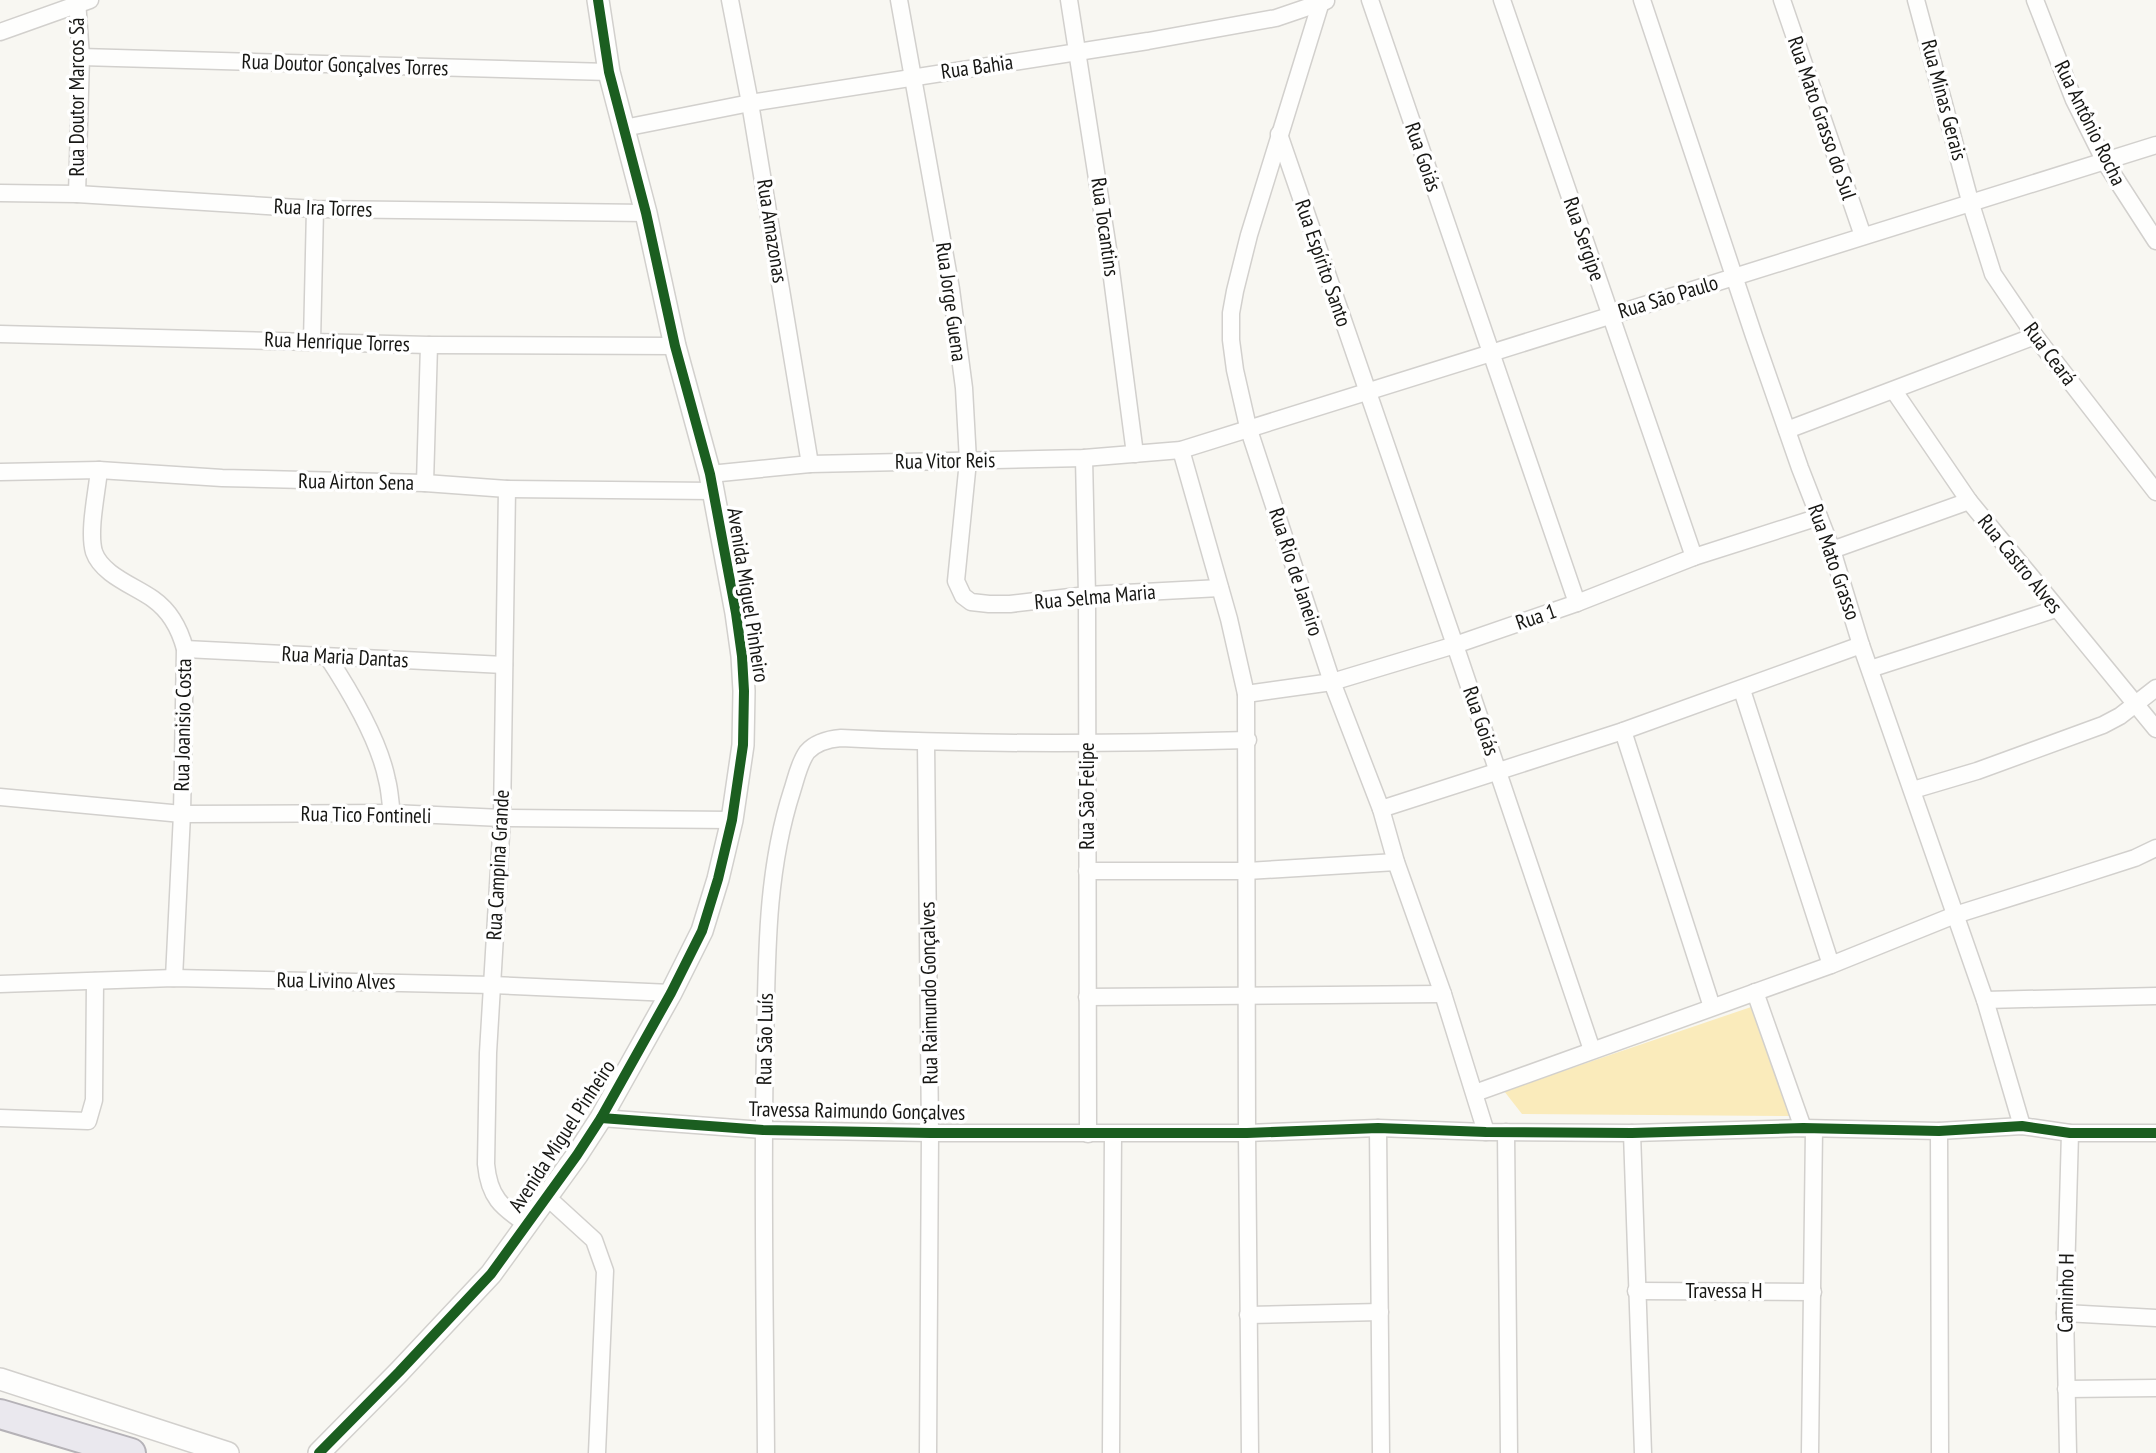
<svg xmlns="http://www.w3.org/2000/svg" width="2156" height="1453" viewBox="0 0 2156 1453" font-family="'PT Sans Narrow',sans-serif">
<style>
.park{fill:#faebbb}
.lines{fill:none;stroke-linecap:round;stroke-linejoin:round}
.minor-casing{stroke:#d2d0cd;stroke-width:19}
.tertiary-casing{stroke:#d2d0cd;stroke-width:24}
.trunk-casing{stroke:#b5b2b7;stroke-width:32}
.minor{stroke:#fefefd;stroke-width:16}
.tertiary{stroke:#fefefd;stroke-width:21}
.trunk{stroke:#eae8ee;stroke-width:28}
.cycleway-casing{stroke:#fff;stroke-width:15}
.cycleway{stroke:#1b5e20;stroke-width:10}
.labels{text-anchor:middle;stroke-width:7;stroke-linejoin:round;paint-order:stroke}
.street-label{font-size:21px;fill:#171714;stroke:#fff}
</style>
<rect width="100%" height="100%" fill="#f8f7f2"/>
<polygon class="park" points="1754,1006 1793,1116 1522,1114 1504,1091"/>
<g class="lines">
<defs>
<g id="minor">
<polyline points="730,0 750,103 810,464"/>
<polyline points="899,0 951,289 964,388 968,461 956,581 963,596 971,602 989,604 1010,604 1087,595 1220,588"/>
<polyline points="1069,0 1109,255 1135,454"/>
<polyline points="1370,0 1577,603"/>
<polyline points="1502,0 1694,557"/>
<polyline points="1642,0 1754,336 1800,468 1832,550 1861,645 1985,1000 2022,1126"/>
<polyline points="1782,0 1863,236"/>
<polyline points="1916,0 1970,201 1993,274 2035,336 2156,492"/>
<polyline points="2035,0 2074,100 2105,162 2156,241"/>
<polyline points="1321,2 1249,235 1235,291 1231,313 1231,340 1235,370 1248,427 1332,682 1381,809 1396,862 1443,994 1486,1132"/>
<polyline points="0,32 90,0"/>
<polyline points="81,57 609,72"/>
<polyline points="624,128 750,103 1148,41 1276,18 1326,1"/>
<polyline points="1279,134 1455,645 1592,1050"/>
<polyline points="0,193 77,194 315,209 646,213"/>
<polyline points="77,194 81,57 77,0"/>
<polyline points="0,334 429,345 675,346"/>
<polyline points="312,342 315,209"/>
<polyline points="1894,391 1969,501 2156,729"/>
<polyline points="1787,430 2035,336"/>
<polyline points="1181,450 1229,619 1246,694 1247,1133 1250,1453"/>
<polyline points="1084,458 1087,595 1088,1134"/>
<path d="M 99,470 C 97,492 88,531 94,552 C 102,575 135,586 153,599 C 170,611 180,630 185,649 L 182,814 L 174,978"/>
<polyline points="0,472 99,470 222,478 425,483 507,489 713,491"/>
<polyline points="710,474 810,464 1084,458 1181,450 2156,145"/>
<polyline points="425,483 429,345"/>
<path d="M 507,489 L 502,818 L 488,1053 L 486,1164 C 489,1197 501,1207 528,1225"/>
<polyline points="1832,550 1969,501"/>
<polyline points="185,649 504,665"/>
<path d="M 327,656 C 350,691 379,739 387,780 C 390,791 390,802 392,813"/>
<polyline points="1870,669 2056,609"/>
<polyline points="1742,690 1831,965"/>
<polyline points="1246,694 1332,682 1455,645 1577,603 1694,557 1819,517"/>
<polyline points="1623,731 1712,1007"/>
<polyline points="926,742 930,1133 928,1453"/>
<polyline points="1913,790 1977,771 2103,725 2120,716 2156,688"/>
<polyline points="0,797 182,814 392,813 502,818 732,820"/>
<polyline points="1381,809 1623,731 1861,645"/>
<polyline points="1087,871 1247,871 1396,862"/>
<polyline points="0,984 174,978 492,985 671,993"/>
<polyline points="1755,992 1803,1128"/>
<polyline points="1087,997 1443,994"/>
<polyline points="1985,1000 2156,996"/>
<polyline points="1475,1093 1831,965 1955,915 2060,882 2135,858 2156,848"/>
<polyline points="0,1118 88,1121 94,1100 95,981"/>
<polyline points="601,1118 763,1130 930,1133 1247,1133 1378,1128 1486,1132 1632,1133 1803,1128 1939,1131 2022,1126 2070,1133 2156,1133"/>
<polyline points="1378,1128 1381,1453"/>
<polyline points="1939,1131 1940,1453"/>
<polyline points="1506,1132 1509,1453"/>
<polyline points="1632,1133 1643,1453"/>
<polyline points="548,1198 594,1240 605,1271 597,1453"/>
<polyline points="1636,1291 1813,1292"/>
<polyline points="2065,1313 2156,1318"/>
<polyline points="1248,1315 1380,1312"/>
<polyline points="2066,1389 2156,1388"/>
<path d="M 766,1453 C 765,1318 762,1184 765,1049 C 767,962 765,875 792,791 C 796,779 799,763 807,752 C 815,743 829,739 841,738 C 977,745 1112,744 1248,740"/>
<polyline points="1111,1453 1113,1134"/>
<polyline points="1810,1453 1814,1129"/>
<polyline points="2068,1453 2065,1313 2070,1133"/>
</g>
<g id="tertiary">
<polyline points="0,1379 228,1453"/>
<polyline points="319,1453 399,1372 491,1274 577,1155 601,1118 671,993 702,931 718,879 732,820 743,745 744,691 742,656 736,613 710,474 675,346 646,213 609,72 598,0"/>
</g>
<polyline id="trunk" points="0,1414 131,1453"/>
</defs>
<use href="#minor" class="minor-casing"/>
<use href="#tertiary" class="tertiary-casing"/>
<use href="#trunk" class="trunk-casing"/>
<use href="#minor" class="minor"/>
<use href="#tertiary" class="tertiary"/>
<use href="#trunk" class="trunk"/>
<defs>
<g id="cycleway">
<polyline points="601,1118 763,1130 930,1133 1247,1133 1378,1128 1486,1132 1632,1133 1803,1128 1939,1131 2022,1126 2070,1133 2156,1133"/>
<polyline points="319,1453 399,1372 491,1274 577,1155 601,1118 671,993 702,931 718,879 732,820 743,745 744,691 742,656 736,613 710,474 675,346 646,213 609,72 598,0"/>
</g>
</defs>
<use href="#cycleway" class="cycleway-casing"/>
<use href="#cycleway" class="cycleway"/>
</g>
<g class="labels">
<g class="street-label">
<text transform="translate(345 65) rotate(2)" y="7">Rua Doutor Gonçalves Torres</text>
<text transform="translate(977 67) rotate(-8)" y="7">Rua Bahia</text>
<text transform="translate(77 97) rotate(-90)" y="7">Rua Doutor Marcos Sá</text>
<text transform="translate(1944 100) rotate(75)" y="7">Rua Minas Gerais</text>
<text transform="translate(1822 118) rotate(71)" y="7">Rua Mato Grasso do Sul</text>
<text transform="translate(2090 123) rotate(64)" y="7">Rua Antônio Rocha</text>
<text transform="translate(1423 157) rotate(71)" y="7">Rua Goiás</text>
<text transform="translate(323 208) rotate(2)" y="7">Rua Ira Torres</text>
<text transform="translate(1105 227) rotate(82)" y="7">Rua Tocantins</text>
<text transform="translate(772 231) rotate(81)" y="7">Rua Amazonas</text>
<text transform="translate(1584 239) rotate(71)" y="7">Rua Sergipe</text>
<text transform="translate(1323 263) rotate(71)" y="7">Rua Espírito Santo</text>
<text transform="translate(1668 297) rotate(-17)" y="7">Rua São Paulo</text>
<text transform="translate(951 302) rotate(82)" y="7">Rua Jorge Guena</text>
<text transform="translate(337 342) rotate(2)" y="7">Rua Henrique Torres</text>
<text transform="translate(2050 354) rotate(53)" y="7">Rua Ceará</text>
<text transform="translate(945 461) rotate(-1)" y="7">Rua Vitor Reis</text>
<text transform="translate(356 482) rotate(1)" y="7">Rua Airton Sena</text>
<text transform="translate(1834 562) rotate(71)" y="7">Rua Mato Grasso</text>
<text transform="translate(2020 564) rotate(51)" y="7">Rua Castro Alves</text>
<text transform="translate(1296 572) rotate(72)" y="7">Rua Rio de Janeiro</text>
<text transform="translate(748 595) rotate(81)" y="7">Avenida Miguel Pinheiro</text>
<text transform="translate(1095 597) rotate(-5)" y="7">Rua Selma Maria</text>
<text transform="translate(1536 617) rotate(-19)" y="7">Rua 1</text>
<text transform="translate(345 657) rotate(3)" y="7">Rua Maria Dantas</text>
<text transform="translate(1481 721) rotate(71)" y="7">Rua Goiás</text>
<text transform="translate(183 725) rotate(-89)" y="7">Rua Joanisio Costa</text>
<text transform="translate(1087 796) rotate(-90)" y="7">Rua São Felipe</text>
<text transform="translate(366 815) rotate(1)" y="7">Rua Tico Fontineli</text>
<text transform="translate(498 865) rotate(-87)" y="7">Rua Campina Grande</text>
<text transform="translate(336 981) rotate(1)" y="7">Rua Livino Alves</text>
<text transform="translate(929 993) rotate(-91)" y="7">Rua Raimundo Gonçalves</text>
<text transform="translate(765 1039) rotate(-89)" y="7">Rua São Luís</text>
<text transform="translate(857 1111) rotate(1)" y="7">Travessa Raimundo Gonçalves</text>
<text transform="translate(562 1136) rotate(-57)" y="7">Avenida Miguel Pinheiro</text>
<text x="1724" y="1298">Travessa H</text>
<text transform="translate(2066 1293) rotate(-89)" y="7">Caminho H</text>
</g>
</g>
</svg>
